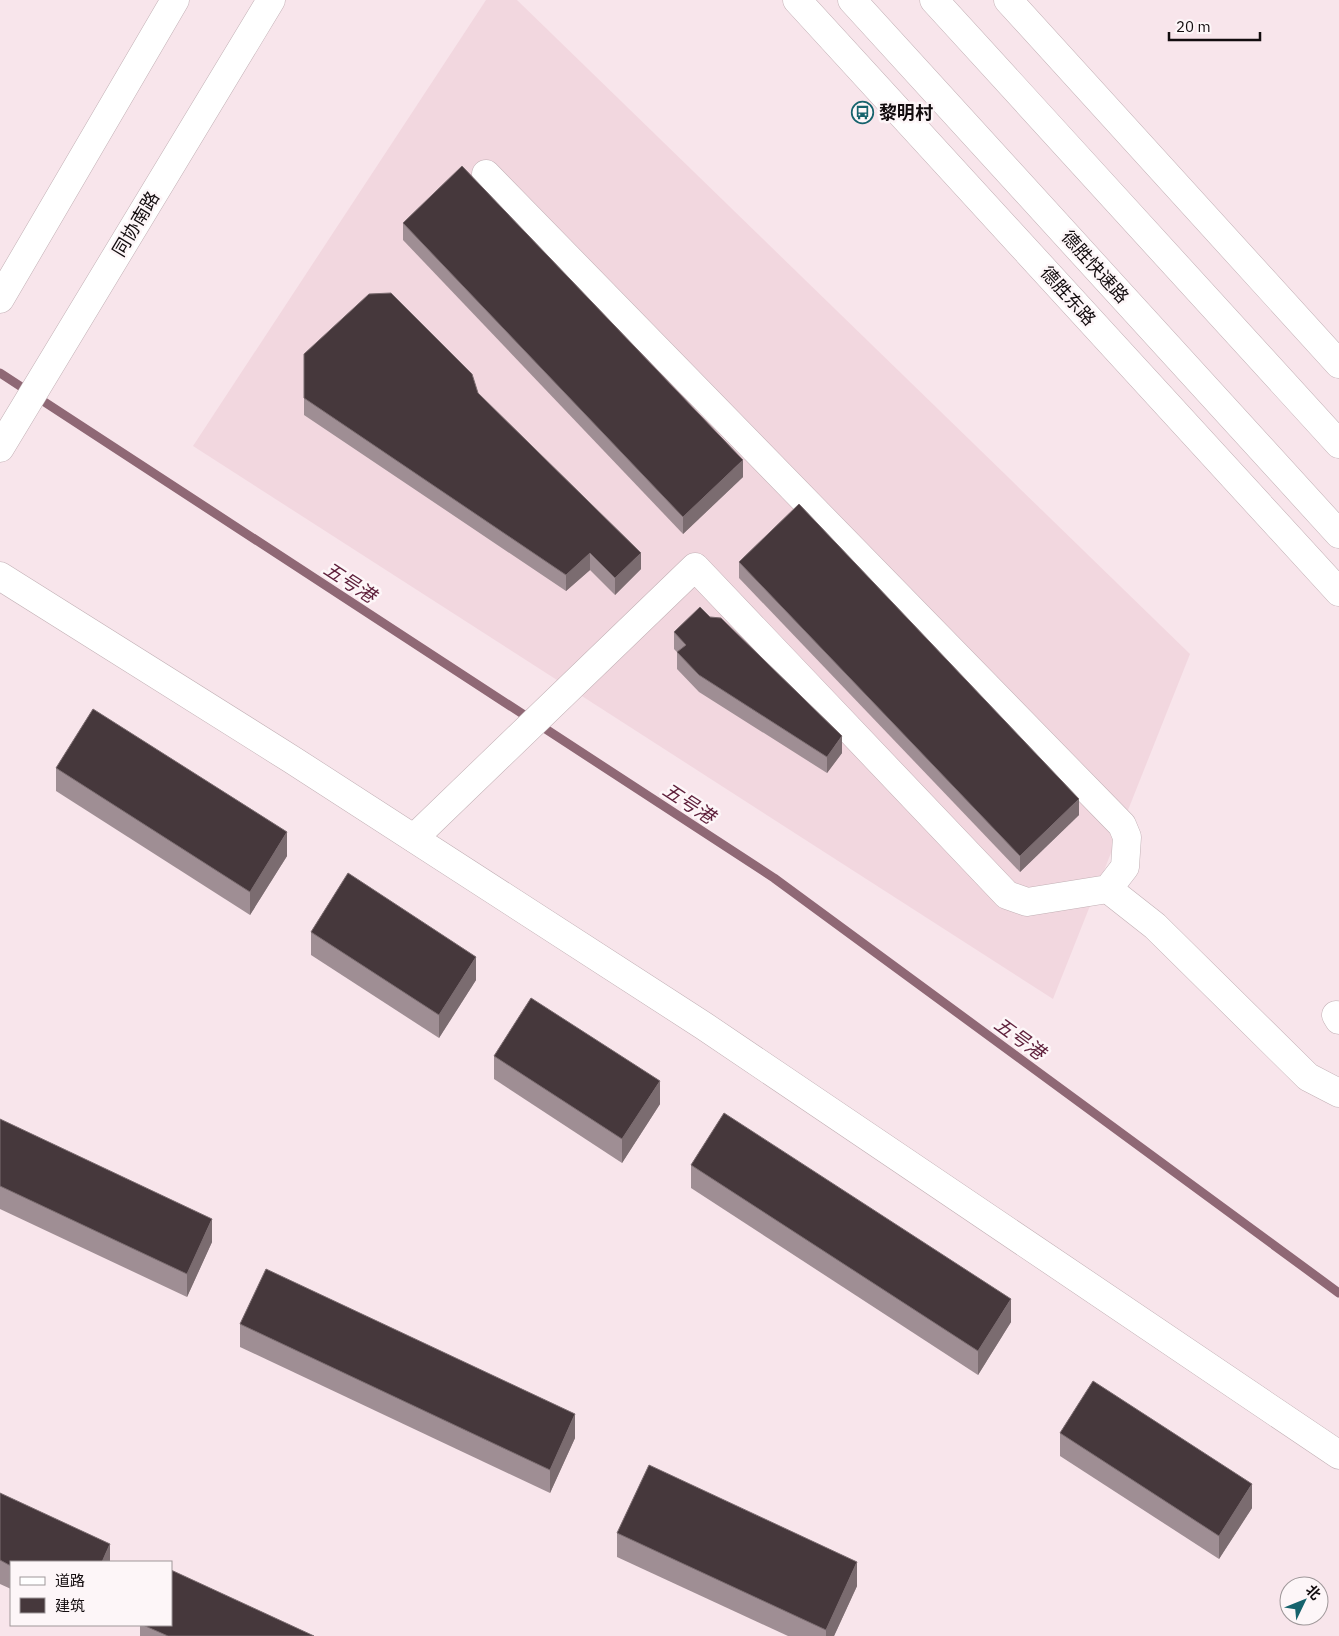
<svg xmlns="http://www.w3.org/2000/svg" width="1339" height="1636" viewBox="0 0 1339 1636" font-family="'IBM Plex Sans','Noto Sans SC',sans-serif">
<style>
.built{fill:#f2d7df}
.lines{fill:none;stroke-linecap:round;stroke-linejoin:round}
.stream{stroke:#8f6875;stroke-width:9}
.minor-casing{stroke:#c2b0b5;stroke-width:29}
.major-casing{stroke:#c2b0b5;stroke-width:29}
.highway-casing{stroke:#c2b0b5;stroke-width:29}
.minor{stroke:#fff;stroke-width:28}
.major{stroke:#fff;stroke-width:28}
.highway{stroke:#fff;stroke-width:28}
.wall{fill:#9f8e94}
.shaded-wall{fill:#7b6c70}
.building{fill:#46383c;stroke:#7b6c70}
.labels{text-anchor:middle;stroke-width:5;stroke-linejoin:round;paint-order:stroke}
.poi-label{font-size:18px;font-weight:bold;fill:#120c0e;stroke:#fdf6f8;text-anchor:start}
.street-label{font-size:18px;fill:#120c0e;stroke:#fdf6f8}
.water-label{font-size:19px;font-style:italic;fill:#5d1e39;stroke:#fdf6f8}
</style>
<rect width="100%" height="100%" fill="#f8e5eb"/>
<polygon class="built" points="486,0 517,0 1190,654 1053,999 193,446"/>
<g class="lines">
<polyline class="stream" points="0,373 774,878 1339,1293"/>
<defs>
<g id="minor">
<polyline points="0,576 291,759 704,1026 1339,1455"/>
<polyline points="414,838 695,567 1007,895 1027,902 1108,889 1125,867 1127,837 1122,825 486,174"/>
<polyline points="1108,889 1155,926 1308,1077 1339,1093"/>
<polyline points="1336,1015 1339,1020"/>
</g>
<g id="major">
<polyline points="797,0 1339,592"/>
<polyline points="1008,0 1339,364"/>
<polyline points="0,299 175,0"/>
<polyline points="0,448 271,0"/>
</g>
<g id="highway">
<polyline points="852,0 1339,534"/>
<polyline points="934,0 1339,444"/>
</g>
</defs>
<use href="#minor" class="minor-casing"/>
<use href="#major" class="major-casing"/>
<use href="#highway" class="highway-casing"/>
<use href="#minor" class="minor"/>
<use href="#major" class="major"/>
<use href="#highway" class="highway"/>
</g>
<g class="wall">
<polygon points="403,223 743,477 683,534 403,240"/>
<polygon points="304,354 478,393 641,569 615,595 590,570 566,591 304,415"/>
<polygon points="739,562 1079,815 1020,872 739,578"/>
<polygon points="674,632 842,753 827,773 699,692 677,669 677,652 674,649"/>
<polygon points="56,768 287,856 250,915 56,791"/>
<polygon points="311,932 476,980 439,1038 311,955"/>
<polygon points="494,1056 660,1104 622,1163 494,1079"/>
<polygon points="0,1119 212,1242 187,1297 0,1209"/>
<polygon points="691,1165 1011,1322 978,1375 691,1188"/>
<polygon points="240,1324 575,1438 550,1493 240,1347"/>
<polygon points="1060,1433 1252,1508 1219,1559 1060,1456"/>
<polygon points="0,1493 110,1562 11,1562 11,1589 0,1584"/>
<polygon points="617,1533 857,1586 834,1636 788,1636 617,1557"/>
<polygon points="140,1625 171,1625 314,1636 140,1636"/>
</g>
<g class="shaded-wall">
<polygon points="743,460 743,477 683,534 683,517"/>
<polygon points="590,553 590,570 566,591 566,575"/>
<polygon points="641,553 641,569 615,595 615,578"/>
<polygon points="842,736 842,753 827,773 827,757"/>
<polygon points="1079,799 1079,815 1020,872 1020,856"/>
<polygon points="287,832 287,856 250,915 250,892"/>
<polygon points="476,957 476,980 439,1038 439,1015"/>
<polygon points="660,1081 660,1104 622,1163 622,1139"/>
<polygon points="212,1219 212,1242 187,1297 187,1274"/>
<polygon points="1011,1299 1011,1322 978,1375 978,1351"/>
<polygon points="575,1414 575,1438 550,1493 550,1470"/>
<polygon points="1252,1484 1252,1508 1219,1559 1219,1536"/>
<polygon points="110,1544 110,1562 102,1562"/>
<polygon points="857,1562 857,1586 834,1636 826,1636 826,1630"/>
</g>
<g class="building">
<polygon points="462,166 743,460 683,517 403,223"/>
<polygon points="391,293 472,374 478,393 641,553 615,578 590,553 566,575 304,398 304,354 369,294"/>
<polygon points="799,504 1079,799 1020,856 739,562"/>
<polygon points="700,607 710,617 721,618 842,736 827,757 699,675 677,652 686,645 674,632"/>
<polygon points="93,709 287,832 250,892 56,768"/>
<polygon points="348,873 476,957 439,1015 311,932"/>
<polygon points="531,998 660,1081 622,1139 494,1056"/>
<polygon points="724,1113 1011,1299 978,1351 691,1165"/>
<polygon points="0,1119 212,1219 187,1274 0,1186"/>
<polygon points="266,1269 575,1414 550,1470 240,1324"/>
<polygon points="1093,1381 1252,1484 1219,1536 1060,1433"/>
<polygon points="649,1465 857,1562 826,1630 617,1533"/>
<polygon points="0,1493 110,1544 102,1562 11,1562 11,1566 0,1560"/>
<polygon points="171,1570 314,1636 168,1636 143,1625 171,1625"/>
</g>
<defs>
<symbol id="bus-ring" viewBox="-11 -11 22 22"><circle r="9.5" fill="#fdf6f8" stroke="#16636d" stroke-width="1.5"/><path d="M-5-6H5V4H4V6H2V4H-2V6H-4V4H-5ZM-3.5-4V0h7V-4ZM-3.5 1.2v1.5H-2V1.2ZM2 1.2v1.5H3.5V1.2Z" fill="#16636d"/></symbol>
</defs>
<g fill-rule="evenodd">
<use href="#bus-ring" x="850" y="100" width="25" height="25"/>
</g>
<g class="labels">
<g class="poi-label">
<text x="879" y="119">黎明村</text>
</g>
<g class="street-label">
<text transform="translate(136 224) rotate(-59)" y="6">同协南路</text>
<text transform="translate(1095 267) rotate(48)" y="6">德胜快速路</text>
<text transform="translate(1068 296) rotate(48)" y="6">德胜东路</text>
</g>
<g class="water-label">
<text transform="translate(350 582) rotate(33)" y="7">五号港</text>
<text transform="translate(689 803) rotate(33)" y="7">五号港</text>
<text transform="translate(1020 1038) rotate(36)" y="7">五号港</text>
</g>
</g>
<rect x="10" y="1561" width="162" height="65" fill="#fdf6f8" stroke="#9f989a"/>
<rect x="20" y="1577" width="25" height="8" fill="#ffffff" stroke="#9f989a"/>
<text x="55" y="1586" font-size="15" fill="#120c0e">道路</text>
<rect x="20" y="1598" width="25" height="15" fill="#46383c" stroke="#9f989a"/>
<text x="55" y="1611" font-size="15" fill="#120c0e">建筑</text>
<g transform="translate(1304 1601) rotate(47)"><circle r="24" fill="#fdf6f8" stroke="#9f989a"/>
<path d="M0-4L9 19L0 12L-9 19Z" fill="#16636d"/>
<text y="-8" font-size="14" font-weight="bold" text-anchor="middle" fill="#120c0e">北</text>
</g>
<path d="M1169 32v8h91v-8" fill="none" stroke="#120c0e" stroke-width="2.5"/>
<text x="1176" y="32" font-size="15" fill="#120c0e" stroke="#fdf6f8" stroke-width="4" paint-order="stroke">20 m</text>
</svg>
